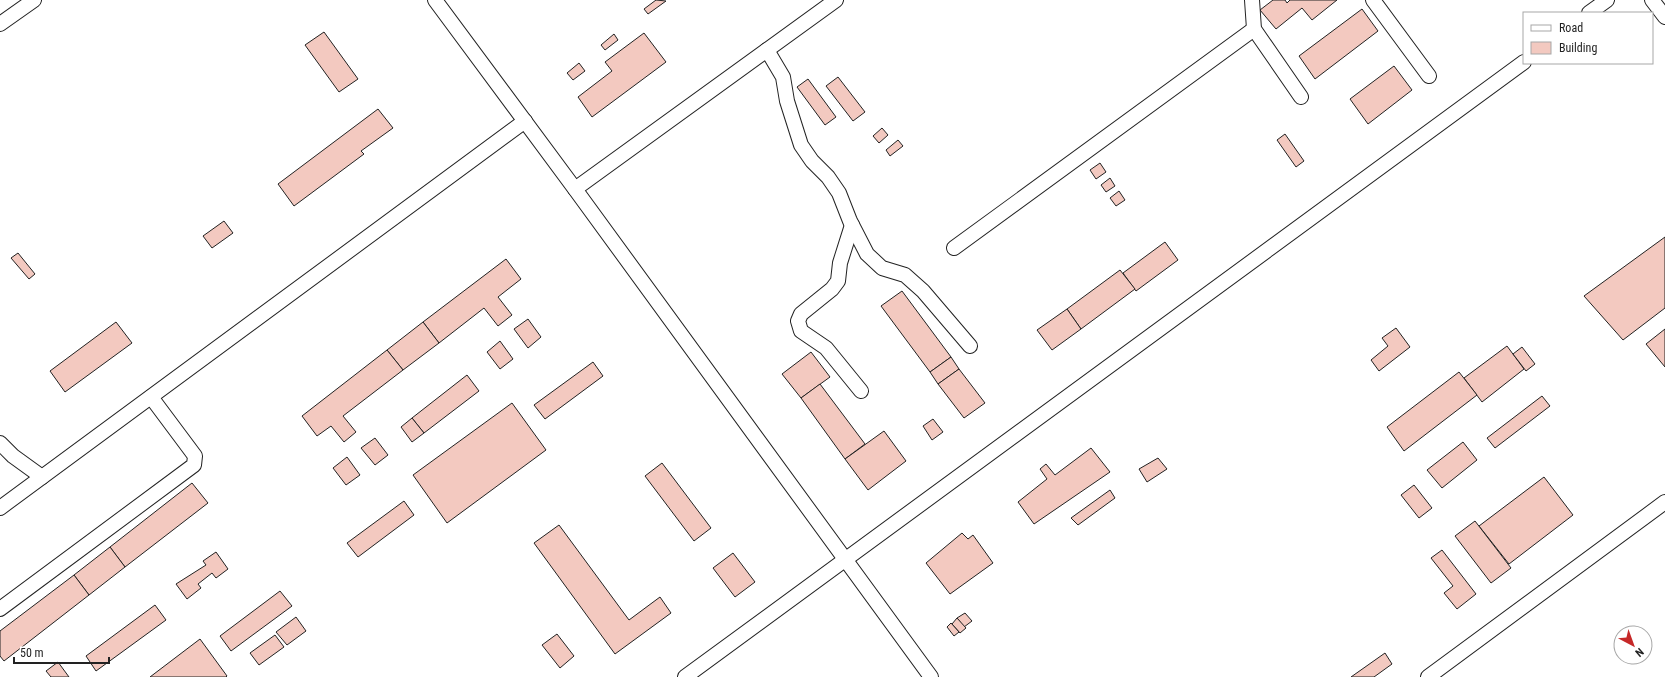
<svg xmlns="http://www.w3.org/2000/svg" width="1665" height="677" viewBox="0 0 1665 677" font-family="'Roboto Condensed',sans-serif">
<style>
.building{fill:#f3c9c0;stroke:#222}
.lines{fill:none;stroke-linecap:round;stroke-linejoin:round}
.minor-casing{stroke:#222;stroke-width:16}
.minor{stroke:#fff;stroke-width:14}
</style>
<rect width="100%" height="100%" fill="#fff"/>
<g class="building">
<polygon points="656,0 666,1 648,14 644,9"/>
<polygon points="1273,0 1285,0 1287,3 1290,0 1337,0 1312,20 1302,8 1276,29 1260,10"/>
<polygon points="1362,9 1378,31 1315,79 1299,56"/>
<polygon points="324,32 358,79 339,92 305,45"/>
<polygon points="644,33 666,62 592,117 578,97 612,71 605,62"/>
<polygon points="614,34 618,40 605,50 601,45"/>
<polygon points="579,63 585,71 573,80 567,73"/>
<polygon points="1394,66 1412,90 1368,124 1350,99"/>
<polygon points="838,77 865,112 853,121 826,86"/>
<polygon points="808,79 836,117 825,125 797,87"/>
<polygon points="378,109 393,128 361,151 364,154 294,206 278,184"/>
<polygon points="882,128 888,135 879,143 873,136"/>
<polygon points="1285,134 1304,161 1296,167 1277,140"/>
<polygon points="898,140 903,146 890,156 886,150"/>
<polygon points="1100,163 1106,172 1096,179 1090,170"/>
<polygon points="1110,178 1115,186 1106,192 1101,185"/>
<polygon points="1119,191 1125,200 1116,206 1110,198"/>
<polygon points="224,221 233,233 212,248 203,236"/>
<polygon points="1665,237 1665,308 1623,340 1584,296"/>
<polygon points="1165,242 1178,260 1136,291 1123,273"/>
<polygon points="18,253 35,274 29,279 11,258"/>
<polygon points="506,259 521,279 498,297 512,315 498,326 484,308 439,343 423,322"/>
<polygon points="1120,270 1135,289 1081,329 1067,309"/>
<polygon points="902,291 951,357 930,372 881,306"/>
<polygon points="1067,309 1081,329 1052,350 1037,330"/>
<polygon points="528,319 541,337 528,348 514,329"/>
<polygon points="116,322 132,343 65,392 50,371"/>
<polygon points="423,322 439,343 403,370 387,350"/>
<polygon points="1396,328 1410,347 1379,371 1371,360 1388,346 1382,338"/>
<polygon points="1665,329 1665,367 1646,344"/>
<polygon points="500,341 513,359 500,369 487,352"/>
<polygon points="1507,346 1524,369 1482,402 1464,378"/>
<polygon points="1522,347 1535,364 1526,371 1513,354"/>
<polygon points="387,350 403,370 343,416 356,432 344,442 331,426 317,436 302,416"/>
<polygon points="811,352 830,377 801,398 782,374"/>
<polygon points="951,357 959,369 938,384 930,372"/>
<polygon points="593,362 603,376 545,419 534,405"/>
<polygon points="959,369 985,403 964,418 938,384"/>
<polygon points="1459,372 1477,395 1404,451 1387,427"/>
<polygon points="467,375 479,391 424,433 412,418"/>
<polygon points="820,384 865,444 845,459 801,398"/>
<polygon points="1542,396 1550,406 1495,448 1487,438"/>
<polygon points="512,403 546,450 447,523 413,475"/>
<polygon points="412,418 424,433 412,442 401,427"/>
<polygon points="933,419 943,432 932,440 923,426"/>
<polygon points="884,431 906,461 868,490 845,459"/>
<polygon points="375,438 388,455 375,465 361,448"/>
<polygon points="1463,442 1477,460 1442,488 1427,470"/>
<polygon points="1091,448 1110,472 1034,524 1018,502 1047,479 1040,469 1046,464 1055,475"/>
<polygon points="347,457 360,475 346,485 333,468"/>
<polygon points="1158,458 1167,469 1147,482 1139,469"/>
<polygon points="662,463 711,528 694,541 645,476"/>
<polygon points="1544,477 1573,515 1509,564 1479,526"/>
<polygon points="192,483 208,503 125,567 110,547"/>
<polygon points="1414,485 1432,508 1419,518 1401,495"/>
<polygon points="1110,490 1115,498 1078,525 1071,518"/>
<polygon points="404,501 414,515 358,557 347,543"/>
<polygon points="1475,521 1511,568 1491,583 1455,536"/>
<polygon points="559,525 629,620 660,597 671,613 615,654 534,543"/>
<polygon points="962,533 968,539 973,535 993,563 950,594 926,563"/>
<polygon points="110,547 125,567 89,595 74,575"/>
<polygon points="1442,550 1476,594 1457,609 1444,593 1453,586 1431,558"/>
<polygon points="216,552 228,569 216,578 212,573 198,584 201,588 187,599 176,584 206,565 203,561"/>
<polygon points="733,553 755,582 735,597 713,568"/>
<polygon points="74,575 89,595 4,661 0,656 0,631"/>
<polygon points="280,591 292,606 231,651 220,636"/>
<polygon points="155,605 166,620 96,671 86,656"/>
<polygon points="965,613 972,621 964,627 957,618"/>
<polygon points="296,617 306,631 287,645 276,632"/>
<polygon points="957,618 966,628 960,633 952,624"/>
<polygon points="951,623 959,632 954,636 947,627"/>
<polygon points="557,634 574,656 560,668 542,645"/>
<polygon points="275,635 284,647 259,665 250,653"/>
<polygon points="200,639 227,676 226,677 150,677"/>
<polygon points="1385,653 1392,664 1374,677 1351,677"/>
<polygon points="58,662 69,677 51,677 46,671"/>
</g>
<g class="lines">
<defs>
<g id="minor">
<polyline points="435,0 575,189 931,677"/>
<polyline points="1252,0 1254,29 1301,97"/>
<polyline points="1373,0 1429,76"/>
<polyline points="1652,0 1665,17"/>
<polyline points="1589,13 1607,0"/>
<polyline points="0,24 34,0"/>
<polyline points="767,50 783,77 787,101 801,145 812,161 828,177 839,193 850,221 867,254 882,268 905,275 923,291 970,346"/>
<polyline points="575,189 836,0"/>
<polyline points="852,225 840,263 838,281 832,289 801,314 798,321 801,331 826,348 861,391"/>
<polyline points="954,248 1254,29"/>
<polyline points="0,443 13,456 42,477"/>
<polyline points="0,508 525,121"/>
<polyline points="0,609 194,465 195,456 151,397"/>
<polyline points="685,677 1524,62"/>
<polyline points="1428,677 1665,502"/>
</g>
</defs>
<use href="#minor" class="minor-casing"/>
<use href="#minor" class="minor"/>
</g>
<rect x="1523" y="12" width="130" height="52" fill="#ffffff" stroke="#a7a7a7"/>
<rect x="1531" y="25" width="20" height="6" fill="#ffffff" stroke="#a7a7a7"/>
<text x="1559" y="32" font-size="12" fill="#222222">Road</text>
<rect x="1531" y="42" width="20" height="12" fill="#f3c9c0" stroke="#a7a7a7"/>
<text x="1559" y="52" font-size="12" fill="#222222">Building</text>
<g transform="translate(1633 645) rotate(139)"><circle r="19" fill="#ffffff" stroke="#a7a7a7"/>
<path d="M0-3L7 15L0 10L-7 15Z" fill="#c62828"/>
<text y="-6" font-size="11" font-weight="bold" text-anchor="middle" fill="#222222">N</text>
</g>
<path d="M14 657v6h95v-6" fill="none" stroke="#222222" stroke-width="2"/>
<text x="20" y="657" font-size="12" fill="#222222" stroke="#ffffff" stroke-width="3" paint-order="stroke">50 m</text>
</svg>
